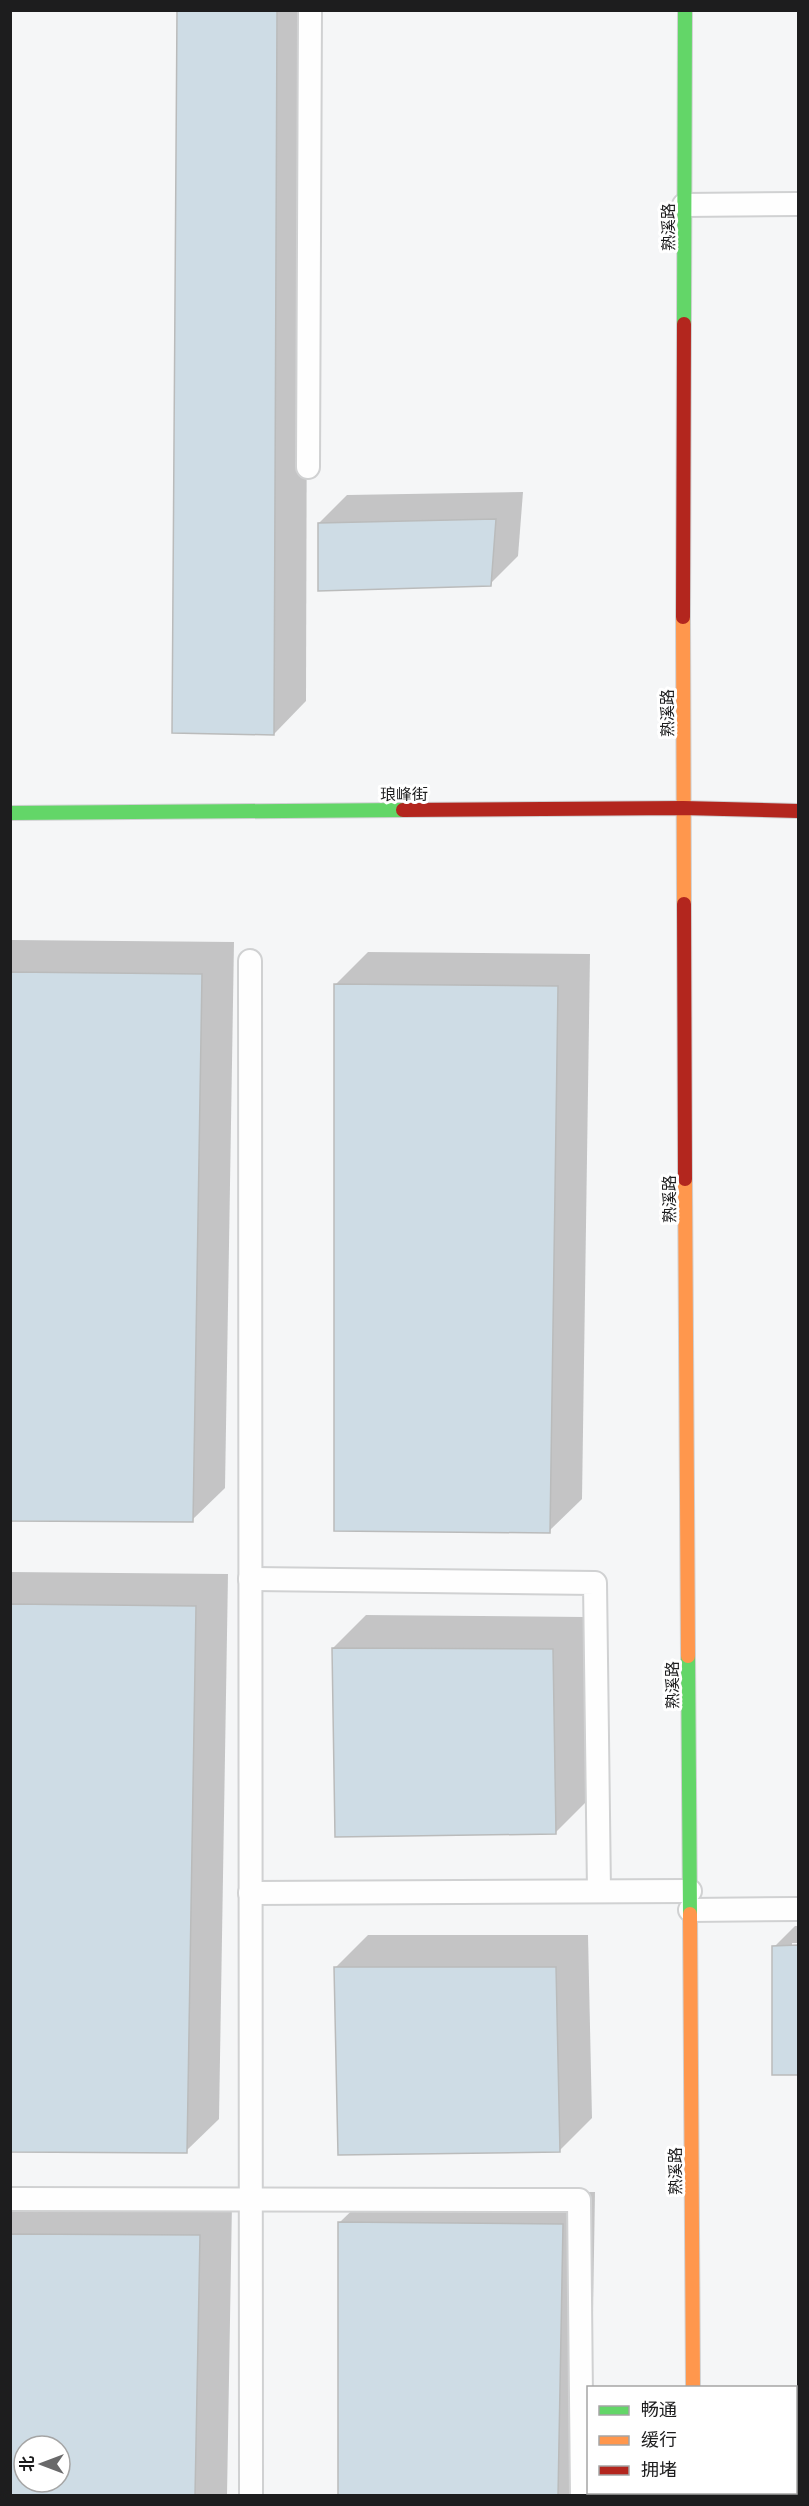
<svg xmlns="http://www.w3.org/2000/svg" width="809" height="2506" viewBox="0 0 809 2506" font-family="Bitter,'Noto Sans SC',serif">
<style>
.shadow{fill:#0003;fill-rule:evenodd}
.building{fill:#cedce5;stroke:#babbbb;stroke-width:1.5;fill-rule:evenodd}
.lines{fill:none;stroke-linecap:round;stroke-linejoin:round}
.lane-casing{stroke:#d0d1d2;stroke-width:26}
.fast-casing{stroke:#d0d1d2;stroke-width:16}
.slow-casing{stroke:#d0d1d2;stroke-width:16}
.jam-casing{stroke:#d0d1d2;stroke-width:16}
.lane{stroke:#fefefe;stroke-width:22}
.fast{stroke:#63d668;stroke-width:14}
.slow{stroke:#ff974d;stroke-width:14}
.jam{stroke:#b3261e;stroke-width:14}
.labels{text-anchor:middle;stroke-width:6;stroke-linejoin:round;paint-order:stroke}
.street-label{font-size:16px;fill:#1d1d1e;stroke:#fff}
</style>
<rect width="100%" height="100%" fill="#f5f6f7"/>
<g class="shadow">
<polygon points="179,10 308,10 306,701 274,734"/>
<polygon points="523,492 518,556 490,584 319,523 347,495"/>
<polygon points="12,940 234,942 225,1488 192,1520 10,1519"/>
<polygon points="368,952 590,954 582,1499 549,1531 336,984"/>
<polygon points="10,1572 228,1574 219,2119 186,2151 10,2151"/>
<polygon points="366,1615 585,1617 588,1800 556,1832 333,1648"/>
<polygon points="795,1926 798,1926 798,1943 792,1943 792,1946 798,1946 798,2073 774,2073 774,1947"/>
<polygon points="368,1935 588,1935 592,2118 559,2151 336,1967"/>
<polygon points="373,2190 595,2192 590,2496 340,2496 340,2222"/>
<path d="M 10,2201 L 232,2203 L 227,2496 L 10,2496 ZM 24,2446 L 60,2446 L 60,2482 L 24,2482 Z"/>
</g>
<g class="building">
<polygon points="177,10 277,10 274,735 172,733"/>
<polygon points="496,519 491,586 318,591 318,523"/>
<polygon points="10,972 202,974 193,1522 10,1521"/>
<polygon points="334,984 558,986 550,1533 334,1531"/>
<polygon points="10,1604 196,1606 187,2153 10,2152"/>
<polygon points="332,1648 553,1649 556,1834 335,1837"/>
<polygon points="798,1945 798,2075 772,2075 772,1946"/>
<polygon points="334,1967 556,1967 560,2152 338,2155"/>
<polygon points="338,2222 563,2224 558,2496 338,2496"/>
<path d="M 10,2234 L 200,2235 L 195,2496 L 10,2496 ZM 24,2446 L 60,2446 L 60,2482 L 24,2482 Z"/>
</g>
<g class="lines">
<defs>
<g id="lane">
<polyline points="684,205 798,204"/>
<polyline points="308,467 310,10"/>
<polyline points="250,961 251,2496"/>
<polyline points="250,1579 595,1583 599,1891"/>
<polyline points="250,1893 690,1891"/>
<polyline points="690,1910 798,1909"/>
<polyline points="10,2199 579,2200 582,2496"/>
</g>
<g id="fast">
<polyline points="684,324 685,10"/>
<polyline points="10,813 403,810"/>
<polyline points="688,1656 690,1914"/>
</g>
<g id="slow">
<polyline points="683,617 684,904"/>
<polyline points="685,1179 688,1656"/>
<polyline points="690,1914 693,2388"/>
</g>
<g id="jam">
<polyline points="683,617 684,324"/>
<polyline points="403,810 683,808 798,811"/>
<polyline points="684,904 685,1179"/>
<polyline points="694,2492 694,2496"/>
</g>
</defs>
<use href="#lane" class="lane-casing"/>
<use href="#fast" class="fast-casing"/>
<use href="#slow" class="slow-casing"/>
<use href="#jam" class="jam-casing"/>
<use href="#lane" class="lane"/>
<use href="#fast" class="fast"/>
<use href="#slow" class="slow"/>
<use href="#jam" class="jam"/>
</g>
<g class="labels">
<g class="street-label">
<text transform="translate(668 227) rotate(-90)" y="6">熟溪路</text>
<text transform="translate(667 713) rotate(-90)" y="6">熟溪路</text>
<text x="404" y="800">琅峰街</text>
<text transform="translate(669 1199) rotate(-90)" y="6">熟溪路</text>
<text transform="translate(672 1685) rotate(-90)" y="6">熟溪路</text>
<text transform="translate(675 2171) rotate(-90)" y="6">熟溪路</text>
</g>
</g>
<rect width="809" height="2506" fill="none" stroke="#1d1d1e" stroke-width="24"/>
<rect x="587" y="2386" width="210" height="108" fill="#ffffff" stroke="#a5a5a5" stroke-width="1.5"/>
<rect x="599" y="2406" width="30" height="9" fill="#63d668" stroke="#a5a5a5" stroke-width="1.5"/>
<text x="641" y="2416" font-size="18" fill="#1d1d1e">畅通</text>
<rect x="599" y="2436" width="30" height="9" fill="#ff974d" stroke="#a5a5a5" stroke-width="1.5"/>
<text x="641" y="2446" font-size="18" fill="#1d1d1e">缓行</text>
<rect x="599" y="2466" width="30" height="9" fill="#b3261e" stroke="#a5a5a5" stroke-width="1.5"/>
<text x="641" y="2476" font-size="18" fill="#1d1d1e">拥堵</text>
<g transform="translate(42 2464) rotate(270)"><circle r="28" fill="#ffffff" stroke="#a5a5a5" stroke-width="1.5"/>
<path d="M0-4.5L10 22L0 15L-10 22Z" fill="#69696a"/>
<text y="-9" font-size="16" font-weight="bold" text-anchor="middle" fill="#1d1d1e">北</text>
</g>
</svg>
